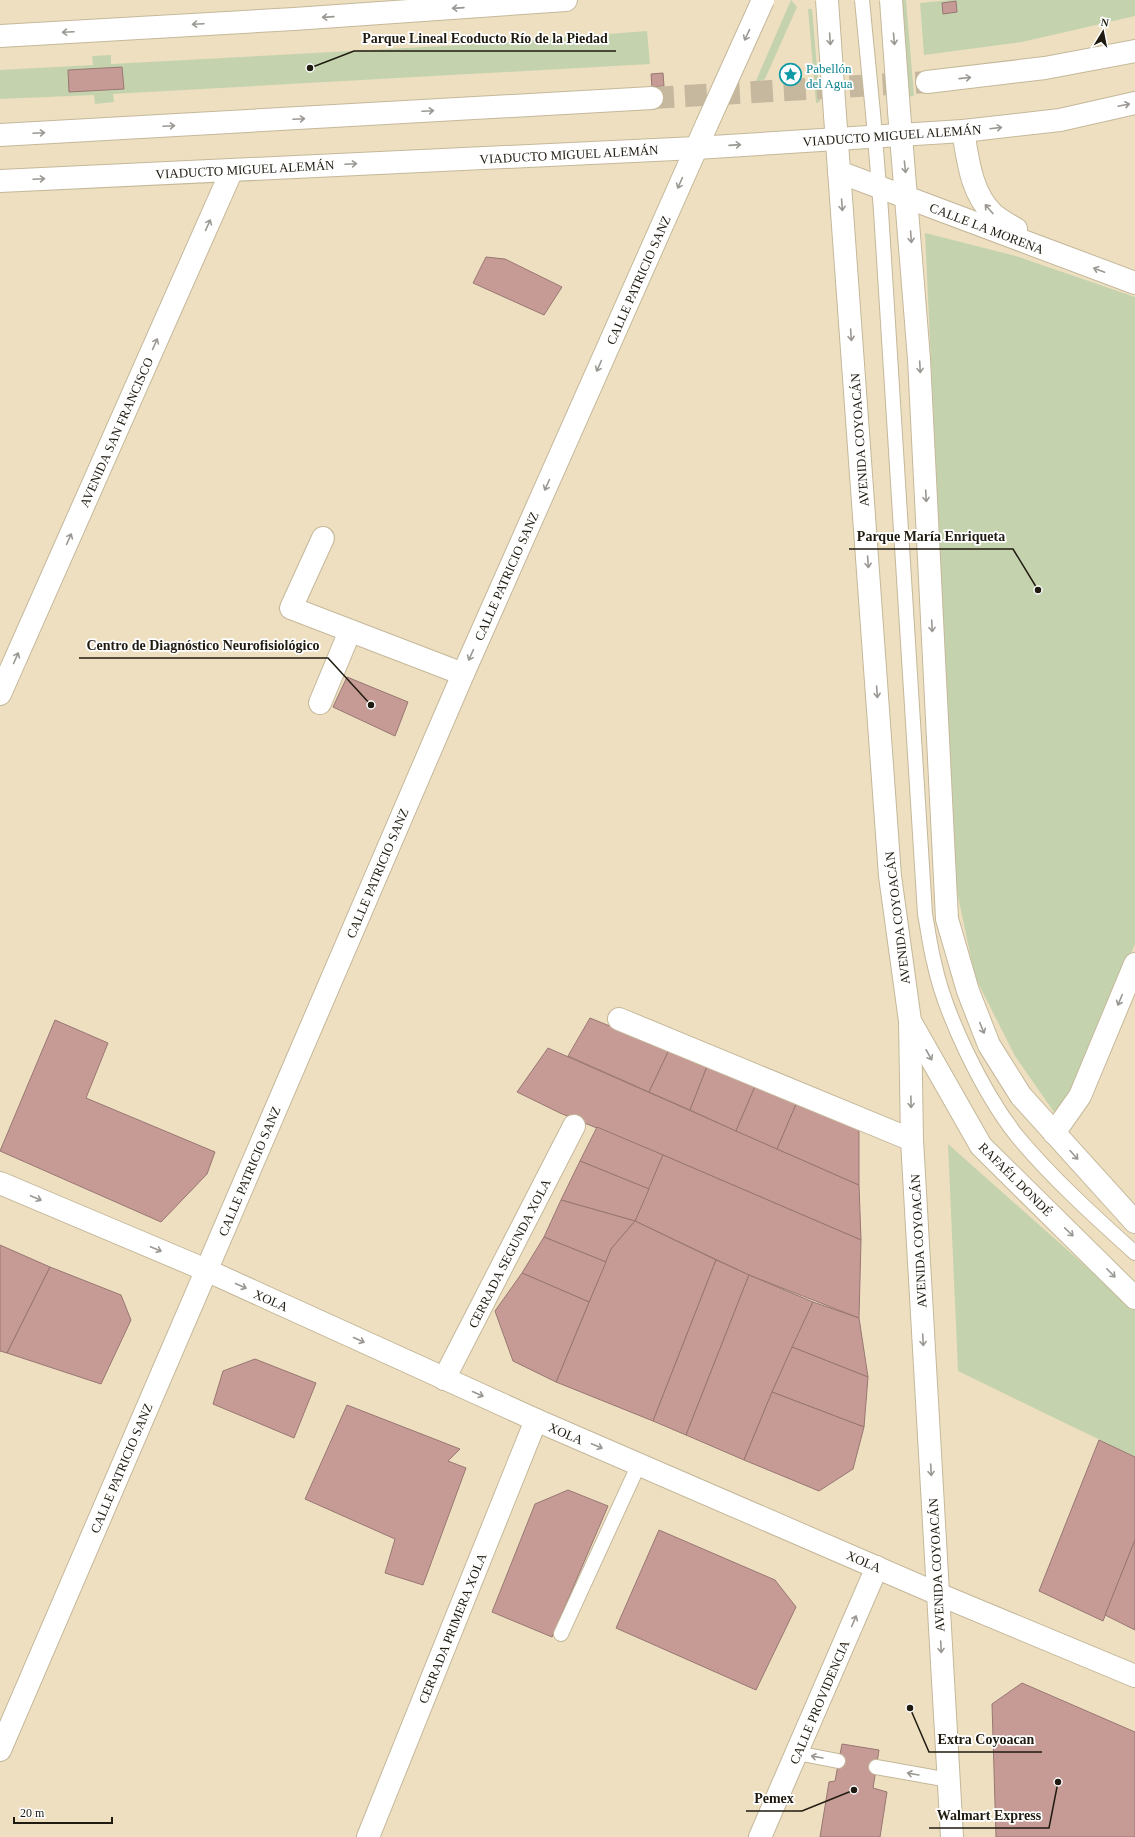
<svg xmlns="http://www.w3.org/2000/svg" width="1135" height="1837" viewBox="0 0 1135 1837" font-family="Georgia,serif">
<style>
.green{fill:#c4d3ae}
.building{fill:#c79b95;stroke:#987772}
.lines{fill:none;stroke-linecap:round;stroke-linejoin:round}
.highway-tunnel{stroke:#c5b89e;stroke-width:22;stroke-dasharray:22 11;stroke-linecap:butt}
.lane-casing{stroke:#c5b89a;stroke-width:16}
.street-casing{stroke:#c5b89a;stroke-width:24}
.secondary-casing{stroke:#c5b89a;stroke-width:24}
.primary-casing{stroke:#c5b89a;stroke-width:24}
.highway-casing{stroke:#c5b89a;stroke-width:24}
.lane{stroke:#fff;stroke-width:14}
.street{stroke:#fff;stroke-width:22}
.secondary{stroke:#fff;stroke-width:22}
.primary{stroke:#fff;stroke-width:22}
.highway{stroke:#fff;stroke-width:22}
.lane-bridge-casing{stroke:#c5b89a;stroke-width:16;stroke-linecap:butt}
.secondary-bridge-casing{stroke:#c5b89a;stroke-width:24;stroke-linecap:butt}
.primary-bridge-casing{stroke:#c5b89a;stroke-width:24;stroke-linecap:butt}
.lane-bridge{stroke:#fff;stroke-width:14}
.secondary-bridge{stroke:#fff;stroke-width:22}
.primary-bridge{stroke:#fff;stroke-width:22}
.oneway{stroke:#9b9893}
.labels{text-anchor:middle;stroke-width:3.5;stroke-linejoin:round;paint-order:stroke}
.culture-label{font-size:13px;fill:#0d838f;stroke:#fff;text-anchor:start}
.street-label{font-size:13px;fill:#201b10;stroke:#fff}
.leader{fill:none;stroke:#201b10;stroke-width:1.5}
.callout-dot{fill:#201b10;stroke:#fff;stroke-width:1.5}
.callout-label{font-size:14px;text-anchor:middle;font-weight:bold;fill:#201b10;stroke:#fff;stroke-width:3.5;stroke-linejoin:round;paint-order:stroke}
</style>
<rect width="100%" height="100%" fill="#eedfc1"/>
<g class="green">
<polygon points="791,0 797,7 765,79 755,83"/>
<polygon points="898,0 906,0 914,96 906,97"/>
<polygon points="950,0 1135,0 1135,16 1022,42 924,55 920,3"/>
<polygon points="808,9 812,9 820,102 816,103"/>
<polygon points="647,31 650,64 113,94 114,102 95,104 94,95 0,99 0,70 93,65 92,56 111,55 111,64 480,44"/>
<polygon points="925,233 1016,256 1135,297 1135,944 1075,1089 1056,1115 1015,1056 975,977 955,882"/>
<polygon points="948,1144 1135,1310 1135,1457 958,1371"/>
</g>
<g class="building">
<polygon points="956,1 957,12 943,14 942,3"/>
<polygon points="122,67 124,89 69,92 68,70"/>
<polygon points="663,73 664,86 652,87 651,74"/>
<polygon points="486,257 505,259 562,287 544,315 473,283"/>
<polygon points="347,677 408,702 395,736 333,707"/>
<polygon points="590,1018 669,1050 649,1092 568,1056"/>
<polygon points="55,1020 108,1043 86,1098 215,1152 207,1174 161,1222 0,1151"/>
<polygon points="548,1048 859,1185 861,1240 663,1155 560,1113 517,1092"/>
<polygon points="669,1050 708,1064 690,1110 649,1092"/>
<polygon points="708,1064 756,1084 736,1131 690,1110"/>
<polygon points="756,1084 797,1102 777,1149 736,1131"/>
<polygon points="797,1102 859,1126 859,1185 777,1149"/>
<polygon points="597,1127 663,1155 649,1189 580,1161"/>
<polygon points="663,1155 861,1240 859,1318 749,1275 635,1221"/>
<polygon points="580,1161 649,1189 635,1221 561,1200"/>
<polygon points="561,1200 635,1221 611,1249 606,1262 544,1237"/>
<polygon points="635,1221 716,1260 653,1421 556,1382 611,1249"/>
<polygon points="544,1237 606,1262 589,1302 522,1273"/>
<polygon points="0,1245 50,1267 7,1353 0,1351"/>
<polygon points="716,1260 749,1275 686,1435 653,1421"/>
<polygon points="50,1267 121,1295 131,1320 101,1384 7,1353"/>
<polygon points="522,1273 589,1302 556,1382 513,1361 495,1311"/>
<polygon points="749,1275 813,1302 772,1392 744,1460 686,1435"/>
<polygon points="813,1302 859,1318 868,1377 792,1347"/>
<polygon points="792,1347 868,1377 864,1427 772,1392"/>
<polygon points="255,1359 316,1383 294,1438 213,1404 223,1371"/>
<polygon points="772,1392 864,1427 853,1469 819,1491 744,1460"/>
<polygon points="347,1405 460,1449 448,1461 466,1468 423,1585 385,1573 395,1539 305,1499"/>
<polygon points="1099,1440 1135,1457 1135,1540 1103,1621 1039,1591"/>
<polygon points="568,1490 608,1506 552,1637 492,1612 535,1504"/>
<polygon points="659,1530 775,1580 796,1607 756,1690 616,1628"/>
<polygon points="1135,1540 1135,1630 1105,1615"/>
<polygon points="1022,1683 1135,1732 1135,1837 996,1837 992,1704"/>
<polygon points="842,1744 879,1750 873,1788 887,1792 880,1837 820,1837 829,1782 835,1781"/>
</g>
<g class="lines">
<polyline class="highway-tunnel" points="652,98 927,82"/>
<defs>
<g id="lane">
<path d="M 873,113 L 881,211 L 925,914 C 928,930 930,946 934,962 C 945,1015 983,1093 1017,1136 C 1052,1178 1094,1216 1135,1253"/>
<polyline points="561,1634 639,1464"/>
<polyline points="797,1753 838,1761"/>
<polyline points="876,1767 949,1780"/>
</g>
<g id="street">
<polyline points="323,538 291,608 463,674"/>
<polyline points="0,694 232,170"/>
<polyline points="320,703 350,631"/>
<polyline points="619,1019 912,1140"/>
<polyline points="1054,1133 1080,1096 1135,964"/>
<polyline points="444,1379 574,1126"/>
<polyline points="368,1837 536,1420"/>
<polyline points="760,1837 877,1567"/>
</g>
<g id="secondary">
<path d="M 963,131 C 968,160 971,193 993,214 C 1000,220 1009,225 1016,229"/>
<polyline points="839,172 1135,283"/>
<polyline points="0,181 696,148 963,131 1060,120 1135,103"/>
<polyline points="910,1021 912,1140 952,1837"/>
<polyline points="0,1183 206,1270 536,1420 938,1594 1135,1676"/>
<polyline points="0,1750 463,674 707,124"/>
</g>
<g id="primary">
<polyline points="899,111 919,359 947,919 968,991 989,1045 1021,1096 1135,1222"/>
<polyline points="835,115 890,876 910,1021 981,1146 1135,1298"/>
</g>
<g id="highway">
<polyline points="0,36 294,19 566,0"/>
<polyline points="927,82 1045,68 1135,51"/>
<polyline points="0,135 652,98"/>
</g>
</defs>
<use href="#lane" class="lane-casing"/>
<use href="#street" class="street-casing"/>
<use href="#secondary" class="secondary-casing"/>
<use href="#primary" class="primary-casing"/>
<use href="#highway" class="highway-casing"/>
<use href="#lane" class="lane"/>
<use href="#street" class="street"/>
<use href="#secondary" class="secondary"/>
<use href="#primary" class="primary"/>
<use href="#highway" class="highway"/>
<defs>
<polyline id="lane-bridge" points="862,0 873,113"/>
<polyline id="secondary-bridge" points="707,124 763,0"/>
<g id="primary-bridge">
<polyline points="827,0 835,115"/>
<polyline points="891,0 899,111"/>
</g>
</defs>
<use href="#lane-bridge" class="lane-bridge-casing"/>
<use href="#secondary-bridge" class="secondary-bridge-casing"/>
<use href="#primary-bridge" class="primary-bridge-casing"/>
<use href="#lane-bridge" class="lane-bridge"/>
<use href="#secondary-bridge" class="secondary-bridge"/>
<use href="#primary-bridge" class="primary-bridge"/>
</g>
<defs><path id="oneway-shaft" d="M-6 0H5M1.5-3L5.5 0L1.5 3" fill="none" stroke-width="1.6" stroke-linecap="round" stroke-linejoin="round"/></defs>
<g class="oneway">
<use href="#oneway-shaft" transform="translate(458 8) rotate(176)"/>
<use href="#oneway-shaft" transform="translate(328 17) rotate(176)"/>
<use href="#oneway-shaft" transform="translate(198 24) rotate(177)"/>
<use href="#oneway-shaft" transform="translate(68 32) rotate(177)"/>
<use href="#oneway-shaft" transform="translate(747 35) rotate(115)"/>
<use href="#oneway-shaft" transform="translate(830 39) rotate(86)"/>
<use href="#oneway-shaft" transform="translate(894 39) rotate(85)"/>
<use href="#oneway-shaft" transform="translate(965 78) rotate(-6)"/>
<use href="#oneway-shaft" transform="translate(1124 105) rotate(-12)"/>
<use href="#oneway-shaft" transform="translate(428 111) rotate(-3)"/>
<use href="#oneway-shaft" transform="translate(299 119) rotate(-3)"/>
<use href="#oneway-shaft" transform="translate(169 126) rotate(-3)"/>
<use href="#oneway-shaft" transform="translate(996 128) rotate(-7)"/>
<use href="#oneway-shaft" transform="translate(39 133) rotate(-3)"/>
<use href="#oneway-shaft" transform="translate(735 145) rotate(-4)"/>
<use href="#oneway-shaft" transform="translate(351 164) rotate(-3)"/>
<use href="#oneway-shaft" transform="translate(905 167) rotate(84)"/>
<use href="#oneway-shaft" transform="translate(39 179) rotate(-3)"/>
<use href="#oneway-shaft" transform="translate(680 183) rotate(114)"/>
<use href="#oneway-shaft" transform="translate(842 205) rotate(86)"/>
<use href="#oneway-shaft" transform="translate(989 209) rotate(-131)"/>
<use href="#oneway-shaft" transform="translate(208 225) rotate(-66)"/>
<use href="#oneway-shaft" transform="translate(911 237) rotate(86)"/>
<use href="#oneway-shaft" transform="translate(1099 270) rotate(-159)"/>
<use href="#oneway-shaft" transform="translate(851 335) rotate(86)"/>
<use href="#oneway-shaft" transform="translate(155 344) rotate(-66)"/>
<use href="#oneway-shaft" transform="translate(599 366) rotate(114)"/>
<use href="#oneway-shaft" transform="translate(920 367) rotate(87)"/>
<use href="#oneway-shaft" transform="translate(547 485) rotate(114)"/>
<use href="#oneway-shaft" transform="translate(926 496) rotate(87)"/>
<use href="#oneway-shaft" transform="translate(69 539) rotate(-66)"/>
<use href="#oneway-shaft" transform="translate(868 562) rotate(86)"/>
<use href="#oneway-shaft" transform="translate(932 626) rotate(87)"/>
<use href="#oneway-shaft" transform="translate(471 655) rotate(114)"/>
<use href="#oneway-shaft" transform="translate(16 658) rotate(-66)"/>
<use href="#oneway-shaft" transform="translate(877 692) rotate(86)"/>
<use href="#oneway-shaft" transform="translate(1120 1000) rotate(113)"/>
<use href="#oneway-shaft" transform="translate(982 1028) rotate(68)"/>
<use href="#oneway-shaft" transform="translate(929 1055) rotate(61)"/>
<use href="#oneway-shaft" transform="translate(911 1102) rotate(89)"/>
<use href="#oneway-shaft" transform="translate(1074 1155) rotate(48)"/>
<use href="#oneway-shaft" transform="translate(36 1198) rotate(23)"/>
<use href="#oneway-shaft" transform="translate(1069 1232) rotate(44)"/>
<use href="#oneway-shaft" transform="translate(156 1249) rotate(23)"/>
<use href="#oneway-shaft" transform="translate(1111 1273) rotate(45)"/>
<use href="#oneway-shaft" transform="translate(241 1286) rotate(24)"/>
<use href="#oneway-shaft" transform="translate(359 1340) rotate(24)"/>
<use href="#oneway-shaft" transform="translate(923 1340) rotate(87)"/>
<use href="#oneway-shaft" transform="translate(478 1394) rotate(24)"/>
<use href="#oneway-shaft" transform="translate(597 1446) rotate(23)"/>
<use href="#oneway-shaft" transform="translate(931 1470) rotate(87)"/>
<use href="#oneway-shaft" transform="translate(854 1621) rotate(-67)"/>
<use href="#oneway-shaft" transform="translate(941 1647) rotate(87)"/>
<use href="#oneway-shaft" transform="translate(817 1757) rotate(-170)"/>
<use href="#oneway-shaft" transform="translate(913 1774) rotate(-170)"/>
</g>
<defs>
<symbol id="sight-ring" viewBox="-11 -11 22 22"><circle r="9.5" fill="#fff" stroke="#0f9aa8" stroke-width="1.5"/><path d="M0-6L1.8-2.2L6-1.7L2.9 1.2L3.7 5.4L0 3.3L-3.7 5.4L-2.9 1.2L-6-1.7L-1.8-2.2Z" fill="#0f9aa8"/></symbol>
</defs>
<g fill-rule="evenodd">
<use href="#sight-ring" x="778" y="62" width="25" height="25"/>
</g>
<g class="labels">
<g class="culture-label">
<text x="806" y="73">Pabellón<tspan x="806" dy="15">del Agua</tspan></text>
</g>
<g class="street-label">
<text transform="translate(892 135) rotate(-4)" y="5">VIADUCTO MIGUEL ALEMÁN</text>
<text transform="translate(569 154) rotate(-3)" y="5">VIADUCTO MIGUEL ALEMÁN</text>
<text transform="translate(245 169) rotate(-3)" y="5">VIADUCTO MIGUEL ALEMÁN</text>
<text transform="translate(987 228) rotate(21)" y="5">CALLE LA MORENA</text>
<text transform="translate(638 280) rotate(-66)" y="5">CALLE PATRICIO SANZ</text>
<text transform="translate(116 432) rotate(-66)" y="5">AVENIDA SAN FRANCISCO</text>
<text transform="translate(859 440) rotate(-94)" y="5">AVENIDA COYOACÁN</text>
<text transform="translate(506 576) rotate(-66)" y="5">CALLE PATRICIO SANZ</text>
<text transform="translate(377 873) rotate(-67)" y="5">CALLE PATRICIO SANZ</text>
<text transform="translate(897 918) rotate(-97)" y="5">AVENIDA COYOACÁN</text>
<text transform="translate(249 1171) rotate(-67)" y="5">CALLE PATRICIO SANZ</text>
<text transform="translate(1016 1179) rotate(45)" y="5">RAFAÉL DONDÉ</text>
<text transform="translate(918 1241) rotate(-93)" y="5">AVENIDA COYOACÁN</text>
<text transform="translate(509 1253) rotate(-63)" y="5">CERRADA SEGUNDA XOLA</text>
<text transform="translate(271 1300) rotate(24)" y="5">XOLA</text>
<text transform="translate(566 1433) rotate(23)" y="5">XOLA</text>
<text transform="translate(121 1468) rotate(-67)" y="5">CALLE PATRICIO SANZ</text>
<text transform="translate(864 1561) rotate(23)" y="5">XOLA</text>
<text transform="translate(936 1565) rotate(-93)" y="5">AVENIDA COYOACÁN</text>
<text transform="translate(452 1628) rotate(-68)" y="5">CERRADA PRIMERA XOLA</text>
<text transform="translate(819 1702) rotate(-67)" y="5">CALLE PROVIDENCIA</text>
</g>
</g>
<path class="leader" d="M310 68L354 51H616M1038 590L1013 549H849M371 705L328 658H79M910 1708L929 1752H1042M854 1790L802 1811H746M1058 1782L1049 1828H929"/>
<g class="callout-dot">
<circle cx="310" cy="68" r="4"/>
<circle cx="1038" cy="590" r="4"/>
<circle cx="371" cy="705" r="4"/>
<circle cx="910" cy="1708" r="4"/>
<circle cx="854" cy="1790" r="4"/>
<circle cx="1058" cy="1782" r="4"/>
</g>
<g class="callout-label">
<text x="485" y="43">Parque Lineal Ecoducto Río de la Piedad</text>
<text x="931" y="541">Parque María Enriqueta</text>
<text x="203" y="650">Centro de Diagnóstico Neurofisiológico</text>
<text x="986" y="1744">Extra Coyoacan</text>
<text x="774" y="1803">Pemex</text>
<text x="989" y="1820">Walmart Express</text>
</g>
<g transform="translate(1103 32) rotate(10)" stroke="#ffffff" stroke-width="3" paint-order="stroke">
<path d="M0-3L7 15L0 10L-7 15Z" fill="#201b10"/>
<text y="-6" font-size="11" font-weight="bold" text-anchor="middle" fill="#201b10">N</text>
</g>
<path d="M14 1817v6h98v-6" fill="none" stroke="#201b10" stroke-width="2"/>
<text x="20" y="1817" font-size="12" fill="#201b10" stroke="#ffffff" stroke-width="3" paint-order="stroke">20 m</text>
</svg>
